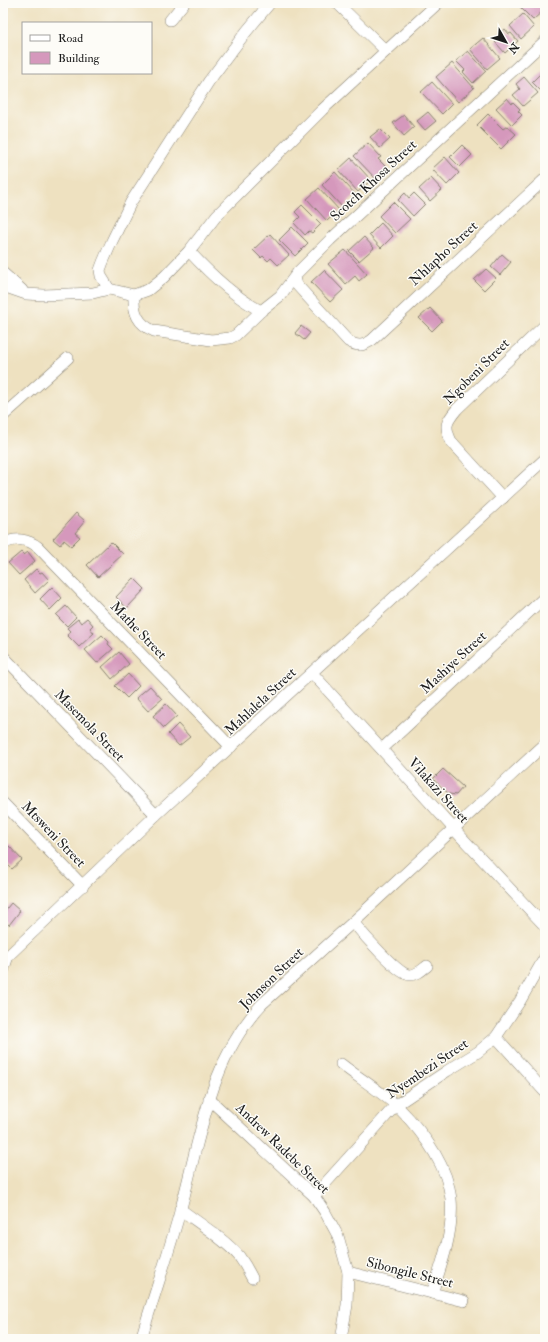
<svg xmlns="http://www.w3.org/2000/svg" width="548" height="1342" viewBox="0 0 548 1342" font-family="'IM FELL Double Pica',serif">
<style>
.building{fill:#d598bc}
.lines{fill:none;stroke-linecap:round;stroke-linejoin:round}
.street-casing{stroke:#857e6e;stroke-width:12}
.street{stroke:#fff;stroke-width:11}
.labels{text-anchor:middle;stroke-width:3;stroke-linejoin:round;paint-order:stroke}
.street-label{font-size:14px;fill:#1c1c1c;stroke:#fdfcf7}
</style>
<rect width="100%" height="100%" fill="#fdfcf7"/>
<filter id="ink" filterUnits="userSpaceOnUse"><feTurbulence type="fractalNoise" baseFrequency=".025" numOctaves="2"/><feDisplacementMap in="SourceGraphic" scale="8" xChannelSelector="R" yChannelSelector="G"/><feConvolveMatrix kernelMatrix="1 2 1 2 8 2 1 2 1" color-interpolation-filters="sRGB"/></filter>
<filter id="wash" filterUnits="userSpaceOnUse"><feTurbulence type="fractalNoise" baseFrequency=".012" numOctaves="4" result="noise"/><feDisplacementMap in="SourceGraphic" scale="16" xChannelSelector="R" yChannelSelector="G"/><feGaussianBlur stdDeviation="0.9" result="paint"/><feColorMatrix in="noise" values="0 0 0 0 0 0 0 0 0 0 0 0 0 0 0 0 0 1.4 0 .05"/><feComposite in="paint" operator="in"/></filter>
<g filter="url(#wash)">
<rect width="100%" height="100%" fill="#eee1c0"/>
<g id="blocks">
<g class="building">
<polygon points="516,3 543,3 545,6 545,9 533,20"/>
<polygon points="523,14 534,27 521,39 510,26"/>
<polygon points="505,29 509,34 511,33 518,41 505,53 495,42 501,37 499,34"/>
<polygon points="483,38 500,58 487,69 470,49"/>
<polygon points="468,51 486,71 473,83 463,72 465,70 456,61"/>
<polygon points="452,63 474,88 458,102 436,77"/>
<polygon points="543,71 545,73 545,87 541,91 532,82"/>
<polygon points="524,77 538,93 523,106 513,95 520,89 516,84"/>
<polygon points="432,82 452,104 442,114 421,92"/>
<polygon points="507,98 512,104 513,102 520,109 518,111 522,115 512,125 496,108"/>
<polygon points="428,112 436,121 425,130 417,121"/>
<polygon points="488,114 503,129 507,126 516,134 501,149 477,125"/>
<polygon points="404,115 414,127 404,136 393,123"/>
<polygon points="380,129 390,139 380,148 370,137"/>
<polygon points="368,143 381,157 378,159 387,168 376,179 354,156"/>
<polygon points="462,145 472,155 460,167 450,157"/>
<polygon points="445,157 459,173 447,185 432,169"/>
<polygon points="351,158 371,180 358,192 338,170"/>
<polygon points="335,172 356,195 343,208 322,185"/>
<polygon points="431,178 442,190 430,201 419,189"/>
<polygon points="319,188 339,210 327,221 307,199"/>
<polygon points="405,193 409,198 414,193 425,204 413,216 398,200"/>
<polygon points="393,202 410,219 395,233 379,216"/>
<polygon points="302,205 321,224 312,233 309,231 305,235 294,223 300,217 295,212"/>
<polygon points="381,223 393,236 381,248 369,235"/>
<polygon points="292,227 308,243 295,256 279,240"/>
<polygon points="270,234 289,255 278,265 271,258 268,261 263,256 261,258 253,250"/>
<polygon points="364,237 374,248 359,261 349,251"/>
<polygon points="345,250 367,274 359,281 355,276 346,284 328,264"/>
<polygon points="502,254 511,262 500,275 491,267"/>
<polygon points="486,269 496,278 484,290 474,280"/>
<polygon points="324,270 343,290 330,302 311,282"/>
<polygon points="430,308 442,321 432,331 419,318"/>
<polygon points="301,326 310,333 304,340 295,333"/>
<polygon points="76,513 85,521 75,533 80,537 71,546 64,540 60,545 53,539"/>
<polygon points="111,542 123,554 98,577 87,565"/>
<polygon points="21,552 24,555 28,552 35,561 19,575 8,563"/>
<polygon points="36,569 40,573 42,572 49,580 35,593 24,580"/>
<polygon points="134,578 145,589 127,608 116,597"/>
<polygon points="52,587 62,598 50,610 40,599"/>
<polygon points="66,606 76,617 67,626 56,615"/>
<polygon points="87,618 93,625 90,628 94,633 79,647 67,635 71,632 67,628 78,619 81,623"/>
<polygon points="102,635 109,642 108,644 113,649 97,663 85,650"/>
<polygon points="119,652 129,664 112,679 102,667"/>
<polygon points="128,674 139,686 127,698 115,686"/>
<polygon points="150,686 162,699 148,711 136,698"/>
<polygon points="166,704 177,716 164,728 153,716"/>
<polygon points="178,724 190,737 179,746 168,734"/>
<polygon points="443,769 463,787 456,795 449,794 433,779"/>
<polygon points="9,846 22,860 12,869 3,860 3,852"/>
<polygon points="11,903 20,911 9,925 3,920 3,913"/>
</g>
</g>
</g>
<g filter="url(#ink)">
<use href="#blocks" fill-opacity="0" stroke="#857e6e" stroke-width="1"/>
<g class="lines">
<defs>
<g id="street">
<polyline points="337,3 386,51"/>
<polyline points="170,20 184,3"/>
<path d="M 189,251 C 210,274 233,296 261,311"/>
<polyline points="3,273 22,290"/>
<path d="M 295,277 L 297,285 L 348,341 C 358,347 363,346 372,340 L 545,179"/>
<polyline points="3,286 26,294 44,295 93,293 109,289 134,295 148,290 164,277 189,251 217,215 322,110 438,3"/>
<polyline points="109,289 101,276 100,270 103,262 112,241 131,202 209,81 246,32 270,3"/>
<path d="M 134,295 C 133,313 138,324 154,331 L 211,340 L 230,338 L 236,335 L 261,311 L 280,296 L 298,272 L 330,240 L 545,41"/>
<polyline points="3,416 68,358"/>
<path d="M 503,498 L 451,441 C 444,426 446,422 457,409 L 545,325"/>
<path d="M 3,544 C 15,537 28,539 38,547 L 231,747"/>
<polyline points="3,656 156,815"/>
<polyline points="312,673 464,840 545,926"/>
<polyline points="382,749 545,597"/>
<polyline points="3,803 83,886"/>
<path d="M 353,922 C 362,933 398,975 410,975 C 417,975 422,970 427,966"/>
<polyline points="3,971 8,956 156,815 545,459"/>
<polyline points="496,1037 545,1092"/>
<path d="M 341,1064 C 359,1078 380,1091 397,1106 C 421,1130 447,1163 451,1199 C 454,1230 442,1264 432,1293"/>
<polyline points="209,1099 314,1196 325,1212 338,1236 348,1272 347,1305 341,1339"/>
<polyline points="314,1196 396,1105 447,1071 478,1052 496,1037 520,1001 545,957"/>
<path d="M 180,1209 C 200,1224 223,1238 239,1256 C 244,1263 248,1270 252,1278"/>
<polyline points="348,1272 464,1301"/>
<path d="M 141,1339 C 154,1295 169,1252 181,1208 C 200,1138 210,1059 262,1004 L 353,922 L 545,744"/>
</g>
</defs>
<use href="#street" class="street-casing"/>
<use href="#street" class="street"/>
</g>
</g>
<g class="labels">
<g class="street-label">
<text transform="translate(373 180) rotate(-43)" y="5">Scotch Khosa Street</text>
<text transform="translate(443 253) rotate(-43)" y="5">Nhlapho Street</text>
<text transform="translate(476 371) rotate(-45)" y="5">Ngobeni Street</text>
<text transform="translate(139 630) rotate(46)" y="5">Mathe Street</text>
<text transform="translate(453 662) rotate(-43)" y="5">Mashiye Street</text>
<text transform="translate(260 701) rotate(-43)" y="5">Mahlalela Street</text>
<text transform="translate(90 725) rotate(46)" y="5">Masemola Street</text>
<text transform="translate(439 790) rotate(48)" y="5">Vilakazi Street</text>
<text transform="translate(54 834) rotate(46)" y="5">Mtsweni Street</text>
<text transform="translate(271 978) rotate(-44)" y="5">Johnson Street</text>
<text transform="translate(427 1068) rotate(-34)" y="5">Nyembezi Street</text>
<text transform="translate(283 1148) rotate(44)" y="5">Andrew Radebe Street</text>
<text transform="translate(410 1272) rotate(14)" y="5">Sibongile Street</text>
</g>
</g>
<rect width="548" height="1342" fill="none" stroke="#fdfcf7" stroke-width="16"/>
<rect x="22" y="22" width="130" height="52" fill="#fdfcf7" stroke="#a3a29f"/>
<rect x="30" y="35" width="20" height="6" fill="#ffffff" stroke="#a3a29f"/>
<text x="58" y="42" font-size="12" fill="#1c1c1c">Road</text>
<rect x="30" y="52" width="20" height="12" fill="#d598bc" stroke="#a3a29f"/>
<text x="58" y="62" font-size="12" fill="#1c1c1c">Building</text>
<g transform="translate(506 42) rotate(129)" stroke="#fdfcf7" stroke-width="3" paint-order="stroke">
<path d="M0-3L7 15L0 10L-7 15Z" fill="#1c1c1c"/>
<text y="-6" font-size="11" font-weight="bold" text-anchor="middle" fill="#1c1c1c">N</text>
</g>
</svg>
